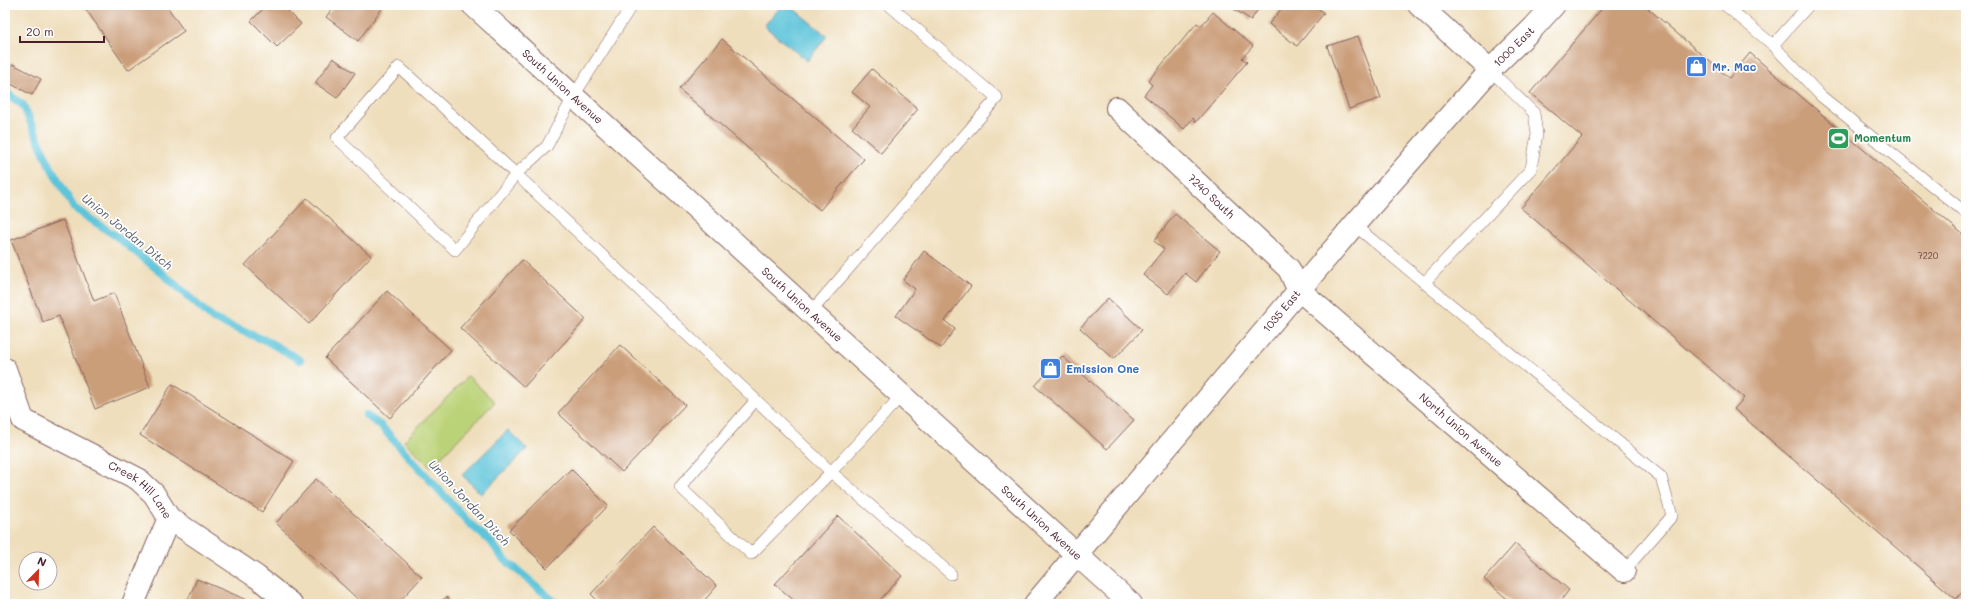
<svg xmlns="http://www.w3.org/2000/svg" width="1971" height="609" viewBox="0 0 1971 609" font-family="Mali,sans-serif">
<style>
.green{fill:#bbd378;stroke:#827952}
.water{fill:#5dc4da;stroke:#547282}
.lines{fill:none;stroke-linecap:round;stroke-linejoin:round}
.stream{stroke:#5dc4da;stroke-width:8}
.building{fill:#cb9e7a}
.lane-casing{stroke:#84625e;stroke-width:12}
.street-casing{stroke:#84625e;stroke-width:24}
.secondary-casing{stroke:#84625e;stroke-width:24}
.lane{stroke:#fff;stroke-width:11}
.street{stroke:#fff;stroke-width:22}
.secondary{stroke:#fff;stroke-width:22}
.labels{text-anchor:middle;stroke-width:3.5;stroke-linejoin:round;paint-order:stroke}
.number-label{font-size:9px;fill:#6a3f3f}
.street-label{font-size:11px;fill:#4a1f2b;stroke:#fff}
.shop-label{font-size:11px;font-weight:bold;fill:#366cbe;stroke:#fff;text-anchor:start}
.leisure-label{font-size:11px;font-weight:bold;fill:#27864d;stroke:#fff;text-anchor:start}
.water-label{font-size:12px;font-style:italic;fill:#515968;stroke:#fff}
</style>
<rect width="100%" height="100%" fill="#fff"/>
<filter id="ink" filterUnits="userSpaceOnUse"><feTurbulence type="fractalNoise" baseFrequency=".025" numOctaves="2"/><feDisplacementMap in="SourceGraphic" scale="8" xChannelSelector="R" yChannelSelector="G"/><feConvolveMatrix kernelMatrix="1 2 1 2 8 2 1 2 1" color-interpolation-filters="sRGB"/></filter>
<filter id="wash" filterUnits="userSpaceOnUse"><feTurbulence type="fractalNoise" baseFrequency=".012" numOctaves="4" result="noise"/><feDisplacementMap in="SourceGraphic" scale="16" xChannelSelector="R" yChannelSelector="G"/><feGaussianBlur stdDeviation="0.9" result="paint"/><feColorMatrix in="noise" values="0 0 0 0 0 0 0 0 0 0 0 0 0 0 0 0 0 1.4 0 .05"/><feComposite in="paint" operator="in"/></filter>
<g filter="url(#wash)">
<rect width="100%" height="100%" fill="#efdebc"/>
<polygon class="green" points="468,376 495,402 431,467 404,441"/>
<g class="water">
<polygon points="782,5 789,5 827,36 807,61 764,26"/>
<polygon points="508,430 527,449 481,494 462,475"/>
</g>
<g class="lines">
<g class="stream">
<polyline points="5,92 23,105 49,164 74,208 116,236 168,278 213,319 267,341 300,360"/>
<polyline points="366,415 381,426 469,523 491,542 502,557 557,604"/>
</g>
</g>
<g id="blocks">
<g class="building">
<polygon points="83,5 166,5 184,31 128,70"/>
<polygon points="267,5 282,5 301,24 277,47 251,21"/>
<polygon points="335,5 380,5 383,7 358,41 326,17"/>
<polygon points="1232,5 1261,5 1251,20 1231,7"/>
<polygon points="1284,5 1314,5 1324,13 1297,46 1269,24"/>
<polygon points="1605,5 1644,5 1729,78 1750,53 1966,237 1966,588 1956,599 1734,409 1744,398 1521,208 1582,137 1530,93"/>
<polygon points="1213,12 1253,46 1242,58 1247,62 1196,122 1193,118 1184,129 1144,95 1152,85 1148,81 1197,23 1201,26"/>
<polygon points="1358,36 1381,98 1349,109 1327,46"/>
<polygon points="722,39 864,159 820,210 679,89"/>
<polygon points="333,58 355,73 337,98 315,83"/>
<polygon points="13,64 41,79 32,95 5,81"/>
<polygon points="872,69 918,109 881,153 852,128 870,107 852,92"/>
<polygon points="307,198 371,256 309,324 245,265"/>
<polygon points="1175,214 1220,251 1196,282 1185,273 1168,294 1143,275 1164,249 1154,241"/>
<polygon points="63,220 94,301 114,293 150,387 95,409 59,316 43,322 11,240"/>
<polygon points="924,251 971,286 945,321 955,329 941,348 896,316 915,289 903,280"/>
<polygon points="522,260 586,319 524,387 460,328"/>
<polygon points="387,291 451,350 390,418 325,358"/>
<polygon points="1108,298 1142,330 1114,359 1080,328"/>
<polygon points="620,345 685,405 622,472 558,413"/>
<polygon points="1062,356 1134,420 1107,449 1035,386"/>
<polygon points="172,384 294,461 262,512 140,435"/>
<polygon points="571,469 608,506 547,568 509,530"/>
<polygon points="316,479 422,577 397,604 363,604 276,523"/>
<polygon points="838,516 902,576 876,604 798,604 775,584"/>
<polygon points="653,527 717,586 701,604 601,604 591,594"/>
<polygon points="1515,544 1569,590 1558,604 1513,604 1484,579"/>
<polygon points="197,579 257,604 186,604"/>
<polygon points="447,597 451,604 436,604"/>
</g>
</g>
</g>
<g filter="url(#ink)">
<use href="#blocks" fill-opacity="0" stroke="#84625e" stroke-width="1"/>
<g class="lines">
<defs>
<g id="lane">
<polyline points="632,5 573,97 547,146 516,174 756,400 680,487 751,554 831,472 901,396"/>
<polyline points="1725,5 1773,45 1821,96 1966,213"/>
<polyline points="1773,45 1809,5"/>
<polygon points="399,67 516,174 455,250 337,138"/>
<polyline points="1354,225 1661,477 1672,516 1624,571"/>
<polyline points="1424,283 1531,169 1537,134 1534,113 1490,70"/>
<polyline points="810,313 997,98 889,5"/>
<polyline points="756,400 831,472 951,574"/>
</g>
<g id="street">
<polyline points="1419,5 1490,70"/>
<path id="s1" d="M 1117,108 L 1289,269 L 1298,289 L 1624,571"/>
<path id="s2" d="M 5,369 L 23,420 L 138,479 L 154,494 L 169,518 L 257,577 L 291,604"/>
<path id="s3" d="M 1076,555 L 1354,225 L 1490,70 L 1534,27 L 1554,5"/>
<polyline points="133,604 169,518"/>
</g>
<g id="secondary">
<path id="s4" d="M 473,5 L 1131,604"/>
<polyline points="1035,604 1076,555"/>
</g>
</defs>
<use href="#lane" class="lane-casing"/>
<use href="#street" class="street-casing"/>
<use href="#secondary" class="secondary-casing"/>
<use href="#lane" class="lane"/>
<use href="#street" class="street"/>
<use href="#secondary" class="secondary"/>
</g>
</g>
<defs>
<symbol id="shop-square" viewBox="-11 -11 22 22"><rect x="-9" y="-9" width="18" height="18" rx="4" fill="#3f7fe0" stroke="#fff"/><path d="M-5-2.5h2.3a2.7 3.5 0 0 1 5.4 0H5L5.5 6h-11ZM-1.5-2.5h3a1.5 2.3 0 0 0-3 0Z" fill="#fff"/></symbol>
<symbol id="stadium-square" viewBox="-11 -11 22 22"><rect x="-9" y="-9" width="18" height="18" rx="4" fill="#2e9e5b" stroke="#fff"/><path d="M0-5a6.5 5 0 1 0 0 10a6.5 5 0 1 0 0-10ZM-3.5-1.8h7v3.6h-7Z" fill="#fff"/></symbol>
</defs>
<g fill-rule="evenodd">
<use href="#shop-square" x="1684" y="54" width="25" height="25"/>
<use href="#stadium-square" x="1826" y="126" width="25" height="25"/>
<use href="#shop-square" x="1038" y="356" width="25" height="25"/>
</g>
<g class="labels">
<g class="number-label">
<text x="1928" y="259">7220</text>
</g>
<g class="street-label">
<text dy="4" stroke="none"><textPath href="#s3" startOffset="671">1000 East</textPath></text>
<text dy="4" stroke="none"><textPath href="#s4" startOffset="121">South Union Avenue</textPath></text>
<text dy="4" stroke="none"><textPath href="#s1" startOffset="129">7240 South</textPath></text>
<text dy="4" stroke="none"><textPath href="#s4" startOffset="445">South Union Avenue</textPath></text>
<text dy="4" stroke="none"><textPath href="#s3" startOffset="319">1035 East</textPath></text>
<text dy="4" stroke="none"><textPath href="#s1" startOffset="473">North Union Avenue</textPath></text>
<text dy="4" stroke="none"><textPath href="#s2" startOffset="192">Creek Hill Lane</textPath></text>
<text dy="4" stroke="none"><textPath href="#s4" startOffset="769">South Union Avenue</textPath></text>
</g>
<g class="shop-label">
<text x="1712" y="71">Mr. Mac</text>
<text x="1066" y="373">Emission One</text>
</g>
<g class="leisure-label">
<text x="1854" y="142">Momentum</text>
</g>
<g class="water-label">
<text transform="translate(127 232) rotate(39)" y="4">Union Jordan Ditch</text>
<text transform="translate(469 503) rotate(47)" y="4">Union Jordan Ditch</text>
</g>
</g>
<rect width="1971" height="609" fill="none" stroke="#fff" stroke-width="20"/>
<g transform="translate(38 571) rotate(23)"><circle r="19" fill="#ffffff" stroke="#b7a5aa"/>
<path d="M0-3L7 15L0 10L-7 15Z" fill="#c8321e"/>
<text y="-6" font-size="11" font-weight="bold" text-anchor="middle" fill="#4a1f2b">N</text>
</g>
<path d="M20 36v6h84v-6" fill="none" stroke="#4a1f2b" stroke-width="2"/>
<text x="26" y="36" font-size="12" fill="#4a1f2b" stroke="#ffffff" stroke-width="3" paint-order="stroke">20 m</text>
</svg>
